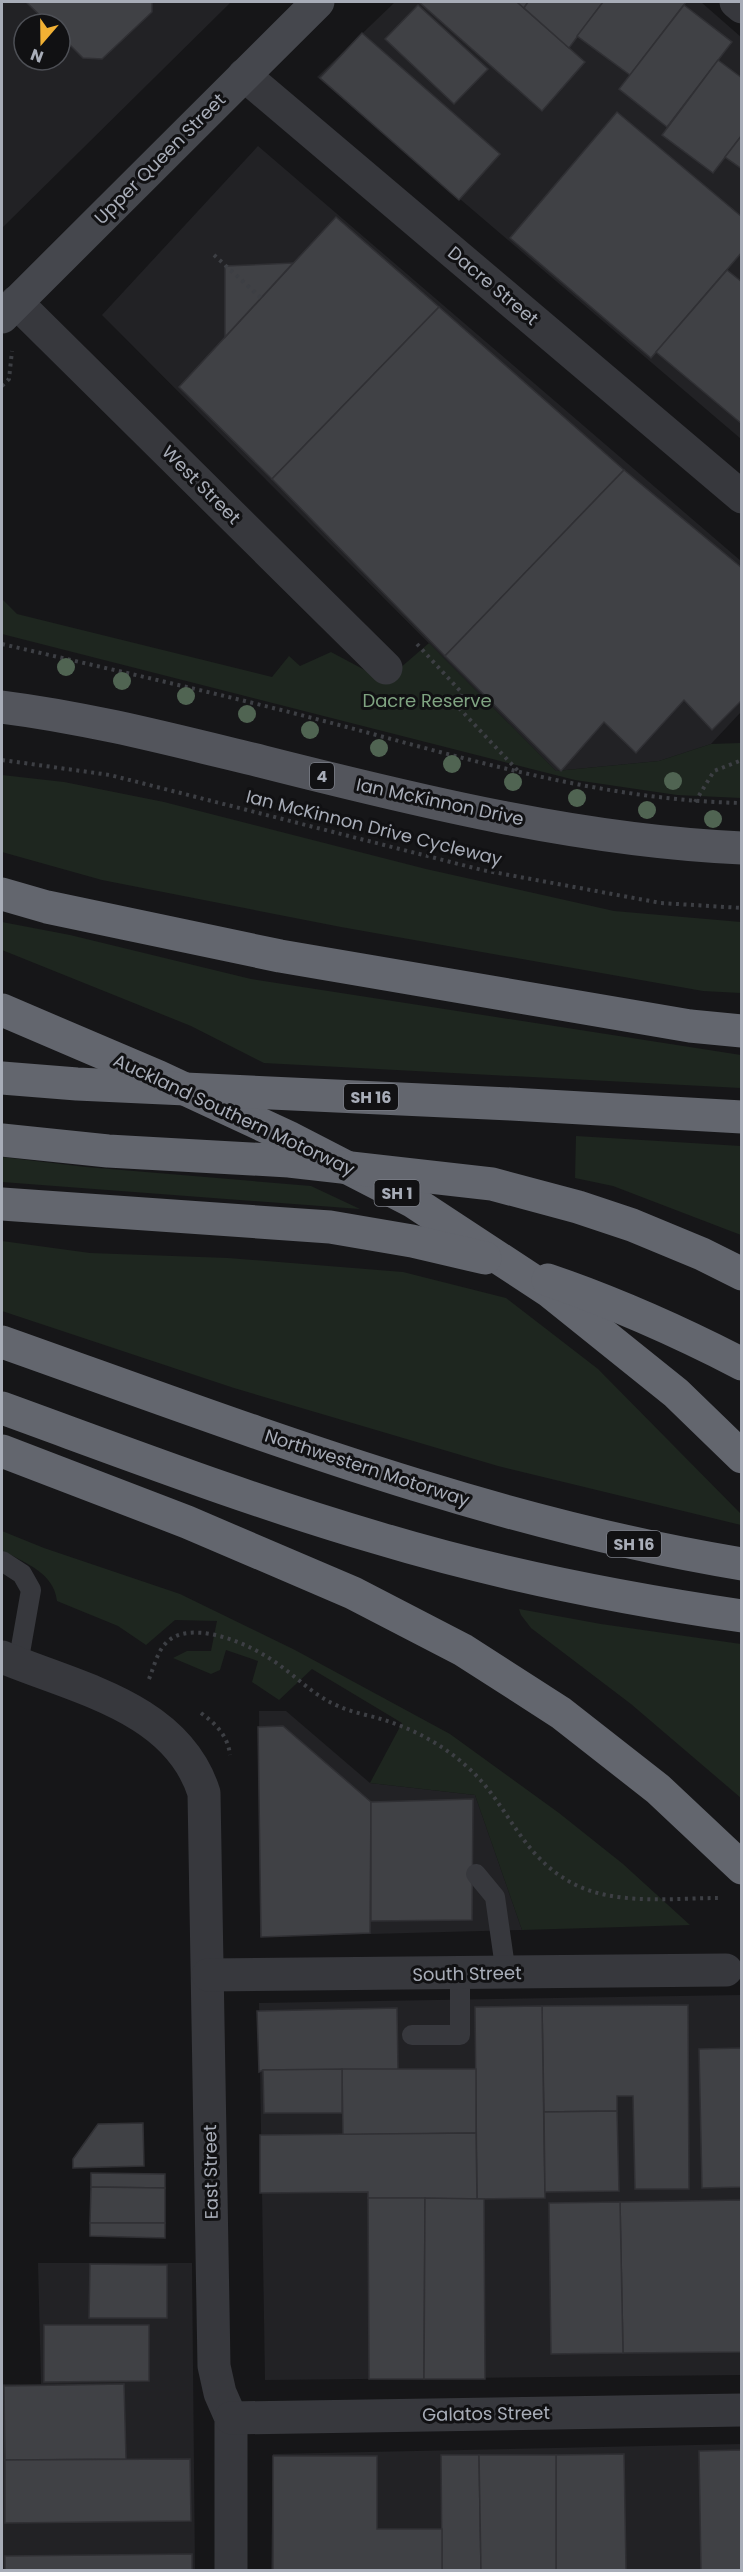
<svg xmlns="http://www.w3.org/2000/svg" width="743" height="2572" viewBox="0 0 743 2572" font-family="Poppins,sans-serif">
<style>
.built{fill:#222225;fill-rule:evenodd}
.green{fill:#1e261f}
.building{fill:#404145;stroke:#303034;stroke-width:1.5}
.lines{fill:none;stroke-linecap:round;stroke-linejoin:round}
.path{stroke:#3d3f44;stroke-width:4;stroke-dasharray:3 4.5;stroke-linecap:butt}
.service{stroke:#37383d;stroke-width:20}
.minor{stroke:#37383d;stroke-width:33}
.secondary{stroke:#45474d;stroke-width:33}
.primary{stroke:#53555c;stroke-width:33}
.motorway{stroke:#63666e;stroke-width:33}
.tree{fill:#506452}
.labels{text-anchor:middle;stroke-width:6;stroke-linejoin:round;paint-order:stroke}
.shield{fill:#111113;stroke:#7b7e86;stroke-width:1.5}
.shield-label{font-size:16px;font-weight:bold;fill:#a8adb8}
.street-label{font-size:18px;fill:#a8adb8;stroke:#111113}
.park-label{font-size:18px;fill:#7fa381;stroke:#111113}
</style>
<rect width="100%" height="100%" fill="#161618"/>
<g class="built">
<path d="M 2,2 L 231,2 L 2,228 ZM 24,24 L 60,24 L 60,60 L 24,60 Z"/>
<polygon points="395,2 701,2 741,37 741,439 317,77"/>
<polygon points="258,146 741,561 741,712 711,744 659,761 556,771 102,315"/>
<polygon points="259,1711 286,1711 370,1783 475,1795 522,1930 260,1937"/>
<polygon points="741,1995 741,2375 265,2380 259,2003"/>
<polygon points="38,2263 192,2263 195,2570 2,2570 2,2384 41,2384"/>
<polygon points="741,2444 741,2570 271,2570 273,2454"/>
</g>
<g class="green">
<polygon points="2,599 17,614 272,677 289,656 300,666 331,652 374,675 392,675 429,643 556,771 659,761 711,744 740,743 742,744 741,798 677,795 575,780 2,634"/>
<polygon points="2,775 64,782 164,802 426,869 614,911 741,922 741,993 703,991 341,927 102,880 2,852"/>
<polygon points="2,922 70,935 251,979 741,1055 741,1088 264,1063 191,1026 2,950"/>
<polygon points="576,1136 741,1146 741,1235 613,1186 575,1178"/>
<polygon points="2,1157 86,1167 311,1186 360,1209 2,1182"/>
<polygon points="2,1241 90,1253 228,1258 403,1272 506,1298 598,1369 741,1514 741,1525 498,1466 234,1388 2,1311"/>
<path d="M 2,1531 L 44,1548 L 180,1594 L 295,1650 L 450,1734 L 559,1813 L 623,1864 L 690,1925 L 522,1930 L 475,1795 L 370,1783 L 402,1723 L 312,1669 L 279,1700 L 252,1682 L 258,1661 L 226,1650 L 220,1670 L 211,1674 L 173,1658 L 187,1651 L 211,1651 L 217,1621 L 175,1620 L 146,1645 L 118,1626 L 57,1601 C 54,1572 24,1563 2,1550 Z"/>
<polygon points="519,1609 601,1624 741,1644 741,1798 631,1704 531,1628 521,1615"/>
</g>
<g class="building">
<polygon points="26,2 152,2 152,12 102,59 83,58 60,35 60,24 49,24"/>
<polygon points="419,2 517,2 585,62 542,111"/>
<polygon points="517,2 528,2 524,8"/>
<polygon points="528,2 603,2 569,48 524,8"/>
<polygon points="603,2 686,2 630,75 577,36"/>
<polygon points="418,5 488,69 454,104 385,39"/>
<polygon points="684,5 732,42 667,127 619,89"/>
<polygon points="362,33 500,154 459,200 320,78"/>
<polygon points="718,60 742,78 742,135 713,173 662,135"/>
<polygon points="617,112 742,217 742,252 651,358 510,238"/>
<polygon points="742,135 742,169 725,157"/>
<polygon points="336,217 439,307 272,479 179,387"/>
<polygon points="293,263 261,298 225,337 225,266"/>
<polygon points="727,270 742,282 742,424 656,352"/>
<polygon points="439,307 624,470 445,656 272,479"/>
<polygon points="624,470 742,568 742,700 712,730 684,700 636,753 604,722 561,771 445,656"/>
<polygon points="283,1726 371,1802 370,1933 261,1937 258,1727"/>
<polygon points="473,1799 472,1920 371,1921 371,1802"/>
<polygon points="688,2005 689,2189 635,2189 633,2096 617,2096 617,2111 544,2112 542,2006"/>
<polygon points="542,2006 545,2198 477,2199 475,2007"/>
<polygon points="397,2008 398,2070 263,2070 259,2072 257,2011"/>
<polygon points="742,2048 742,2187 702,2188 699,2049"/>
<polygon points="342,2069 476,2069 476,2133 343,2135"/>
<polygon points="342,2069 342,2113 264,2113 263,2070"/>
<polygon points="617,2111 619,2191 545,2192 544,2112"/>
<polygon points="143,2123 144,2166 73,2168 73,2159 98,2124"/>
<polygon points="476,2133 477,2199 368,2198 368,2192 260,2193 260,2135"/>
<polygon points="91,2173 165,2174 165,2188 91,2187"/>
<polygon points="91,2187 165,2188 165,2223 90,2223"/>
<polygon points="368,2198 425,2198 424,2379 369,2379"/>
<polygon points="425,2198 484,2199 485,2379 424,2379"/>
<polygon points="742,2200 742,2352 623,2353 620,2202"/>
<polygon points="620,2202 623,2353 551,2354 549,2203"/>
<polygon points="90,2223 165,2223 165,2238 90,2236"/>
<polygon points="90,2264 167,2265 167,2318 89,2318"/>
<polygon points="44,2325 149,2325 149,2381 44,2382"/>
<polygon points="124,2384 126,2459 5,2460 4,2386"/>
<polygon points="742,2450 742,2570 701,2570 699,2451"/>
<polygon points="624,2454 626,2570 556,2570 556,2455"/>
<polygon points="441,2455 479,2455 481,2570 442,2570"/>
<polygon points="479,2455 556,2455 556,2570 481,2570"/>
<polygon points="273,2456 377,2456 377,2529 442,2529 442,2570 273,2570"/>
<polygon points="190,2459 191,2521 5,2523 5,2460"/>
<polygon points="192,2554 192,2570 5,2570 5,2556"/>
</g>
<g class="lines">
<g class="path">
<polyline points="214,255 261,298"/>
<polyline points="2,386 9,379 12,351"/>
<path d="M 2,644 C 109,669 217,693 324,721 C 461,757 598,800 742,803"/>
<polyline points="417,644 462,693 458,707 519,772"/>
<polyline points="2,760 110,775 482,870 661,903 742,908"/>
<polyline points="695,802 714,771 742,760"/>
<path d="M 149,1679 C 154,1667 157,1652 166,1643 C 177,1632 191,1632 204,1633 C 234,1637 263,1652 286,1670 C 303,1683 317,1697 338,1706 C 351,1712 367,1715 381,1719 C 411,1728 440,1743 464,1764 C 508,1801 518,1854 572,1883 C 615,1906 672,1898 720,1898"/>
<path d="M 201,1713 C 216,1724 228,1736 230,1755"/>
</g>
<g class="service">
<polyline points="2,1561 22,1574 31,1590 18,1664"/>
<polyline points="476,1874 495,1897 506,1974"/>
<polyline points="412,2035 460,2035 460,1975"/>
</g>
<g class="minor">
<polyline points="736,2 742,7"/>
<polyline points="244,75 742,497"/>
<polyline points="16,302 386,668"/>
<path d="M 2,1657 C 76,1688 177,1707 204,1793 L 214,2366 L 220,2393 L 231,2418 L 231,2570"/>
<polyline points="208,1975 726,1970"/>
<polyline points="231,2418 742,2410"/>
</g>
<polyline class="secondary" points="2,317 318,2"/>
<path class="primary" d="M 2,707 C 90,718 177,741 264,762 C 418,801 582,841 742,848"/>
<g class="motorway">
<polyline points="2,894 47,907 280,956 690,1026 742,1031"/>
<polyline points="2,1010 159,1077 288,1137 412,1201 549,1291 676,1393 742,1457"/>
<polyline points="2,1078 77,1084 511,1104 742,1117"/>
<polyline points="2,1140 108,1151 289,1161 492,1184 578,1207 632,1225 702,1254 742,1274"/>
<polyline points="2,1204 330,1227 412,1241 485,1258"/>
<path d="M 548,1280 C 615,1303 678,1331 742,1364"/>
<path d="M 2,1342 C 245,1428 486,1522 742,1564"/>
<path d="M 2,1408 C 126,1453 251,1501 378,1538 C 497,1574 619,1598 742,1616"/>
<polyline points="2,1451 187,1522 353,1593 463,1650 561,1713 658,1789 742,1868"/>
</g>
</g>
<g class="tree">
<circle cx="66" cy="667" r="9"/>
<circle cx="122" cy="681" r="9"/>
<circle cx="186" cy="696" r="9"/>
<circle cx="247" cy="714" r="9"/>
<circle cx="310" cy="730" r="9"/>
<circle cx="379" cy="748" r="9"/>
<circle cx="452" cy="764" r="9"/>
<circle cx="673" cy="781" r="9"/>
<circle cx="513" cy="782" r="9"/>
<circle cx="577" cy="798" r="9"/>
<circle cx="647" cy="810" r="9"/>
<circle cx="713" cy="819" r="9"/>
</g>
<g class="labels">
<g class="shield">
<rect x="310" y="763" width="24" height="26" rx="4.5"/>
<rect x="344" y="1084" width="54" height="26" rx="4.5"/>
<rect x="374.5" y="1180" width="45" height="26" rx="4.5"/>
<rect x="607" y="1531" width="54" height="26" rx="4.5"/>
</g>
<g class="shield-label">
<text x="322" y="782">4</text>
<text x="371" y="1103">SH 16</text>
<text x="397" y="1199">SH 1</text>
<text x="634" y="1550">SH 16</text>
</g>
<g class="street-label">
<text transform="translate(160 159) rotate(-45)" y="6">Upper Queen Street</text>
<text transform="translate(493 286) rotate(40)" y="6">Dacre Street</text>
<text transform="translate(201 485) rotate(45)" y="6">West Street</text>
<text transform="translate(440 802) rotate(12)" y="6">Ian McKinnon Drive</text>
<text transform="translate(374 828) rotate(14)" y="6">Ian McKinnon Drive Cycleway</text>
<text transform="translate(234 1115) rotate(25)" y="6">Auckland Southern Motorway</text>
<text transform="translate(367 1468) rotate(18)" y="6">Northwestern Motorway</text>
<text transform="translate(467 1974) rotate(-1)" y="6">South Street</text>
<text transform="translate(211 2172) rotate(-91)" y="6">East Street</text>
<text transform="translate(486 2414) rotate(-1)" y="6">Galatos Street</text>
</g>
<g class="park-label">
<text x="427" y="707">Dacre Reserve</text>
</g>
</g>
<rect width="743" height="2572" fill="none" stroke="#a8adb8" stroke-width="6"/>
<g transform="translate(42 42) rotate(200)"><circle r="28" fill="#111113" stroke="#4d4f55" stroke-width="1.5"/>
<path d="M0-4.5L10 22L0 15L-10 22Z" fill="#f2b134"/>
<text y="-9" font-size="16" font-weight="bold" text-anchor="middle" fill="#a8adb8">N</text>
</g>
</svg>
